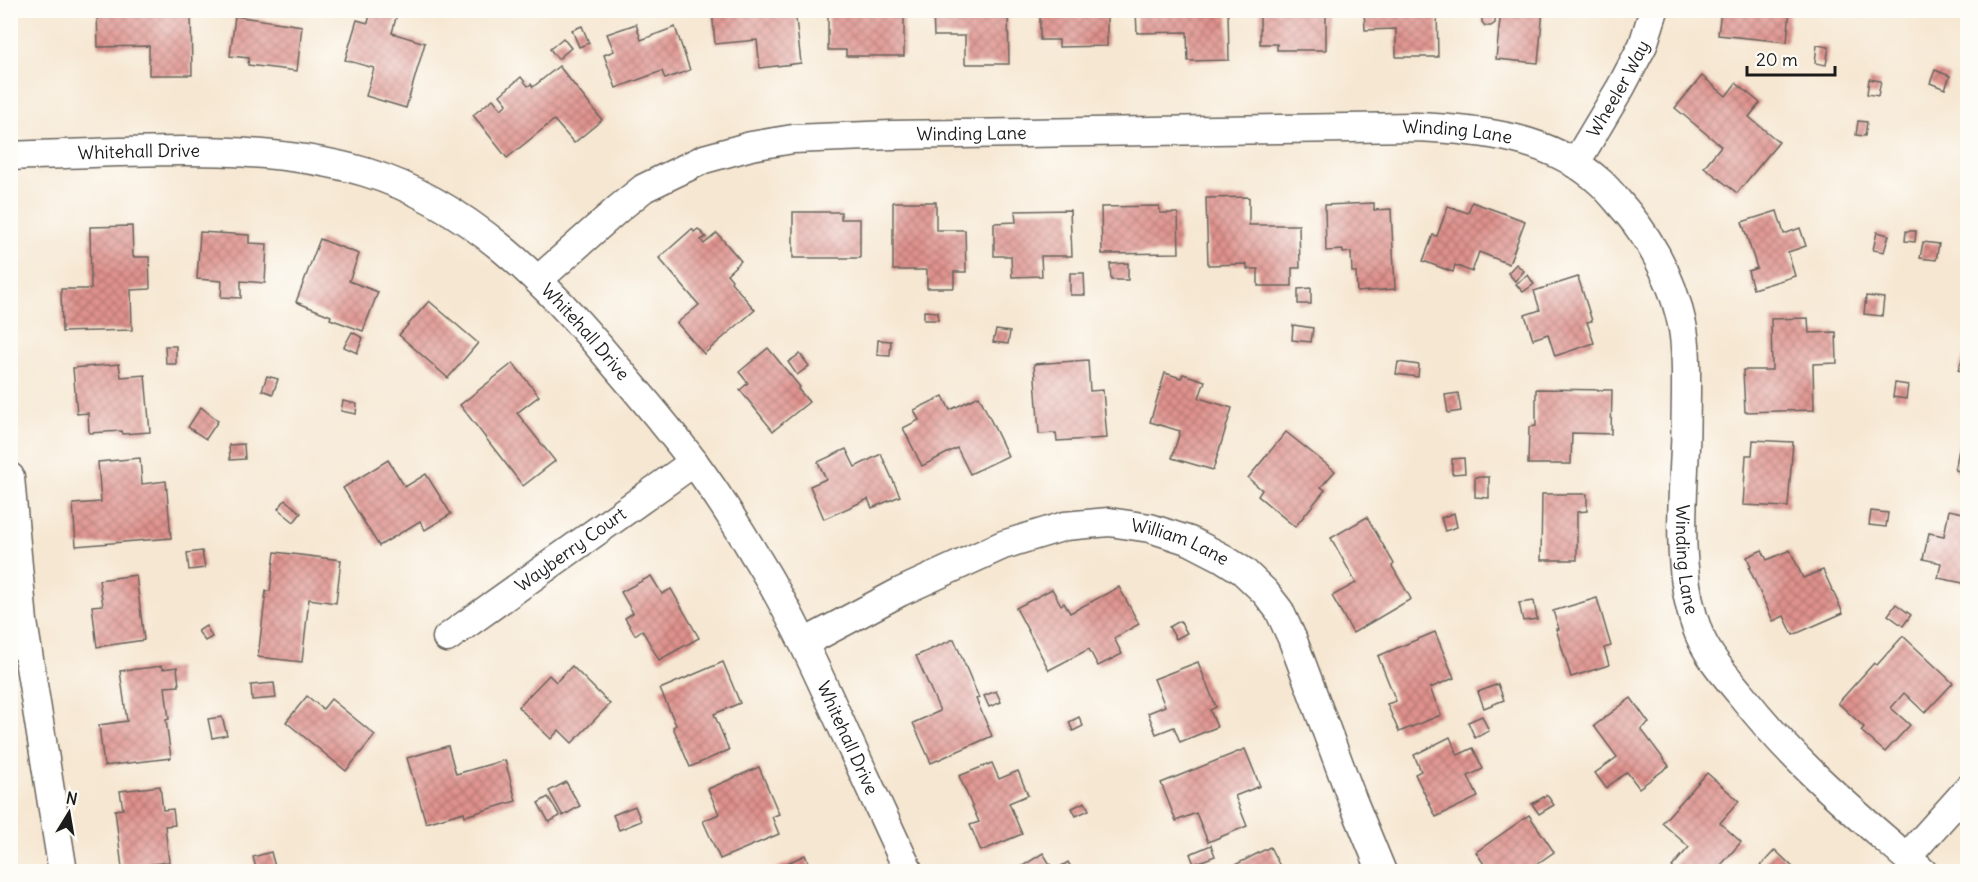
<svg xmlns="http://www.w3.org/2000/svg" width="1978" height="882" viewBox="0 0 1978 882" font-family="Delius,sans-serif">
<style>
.building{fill:url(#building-cross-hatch)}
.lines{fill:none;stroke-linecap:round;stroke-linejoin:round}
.minor-casing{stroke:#68635c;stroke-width:31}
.minor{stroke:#fff;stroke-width:28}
.labels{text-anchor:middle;stroke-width:4.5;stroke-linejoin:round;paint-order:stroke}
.street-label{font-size:18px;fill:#1c1c1c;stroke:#fdfcf7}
</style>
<defs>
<pattern id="building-cross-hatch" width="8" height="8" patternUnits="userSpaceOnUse" patternTransform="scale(1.5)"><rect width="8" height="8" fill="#df928d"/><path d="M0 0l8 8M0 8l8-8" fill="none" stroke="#b47672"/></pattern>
</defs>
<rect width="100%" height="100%" fill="#fdfcf7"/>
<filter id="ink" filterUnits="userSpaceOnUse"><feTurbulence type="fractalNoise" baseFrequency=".0167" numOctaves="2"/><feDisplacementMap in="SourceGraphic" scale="12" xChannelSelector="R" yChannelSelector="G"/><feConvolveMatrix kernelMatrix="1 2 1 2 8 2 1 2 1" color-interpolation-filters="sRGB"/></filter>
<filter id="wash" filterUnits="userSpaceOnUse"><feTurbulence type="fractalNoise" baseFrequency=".008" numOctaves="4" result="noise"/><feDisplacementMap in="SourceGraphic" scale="24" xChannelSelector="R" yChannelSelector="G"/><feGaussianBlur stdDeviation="1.35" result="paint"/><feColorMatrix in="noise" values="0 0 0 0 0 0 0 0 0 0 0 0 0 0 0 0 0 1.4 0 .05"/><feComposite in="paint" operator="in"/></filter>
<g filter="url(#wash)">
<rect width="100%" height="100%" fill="#f6e7d2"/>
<g id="blocks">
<g class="building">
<polygon points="97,10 191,10 192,75 149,75 149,46 98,47"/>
<polygon points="371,10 398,10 392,33 425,43 406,108 366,96 374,68 345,60 357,20 368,23"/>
<polygon points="712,10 795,10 801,63 760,68 757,40 715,44"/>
<polygon points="828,10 904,10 904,56 846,56 846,50 828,50"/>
<polygon points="933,10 1008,10 1009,64 965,64 965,36 934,36"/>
<polygon points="1040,10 1107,10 1107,46 1059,47 1059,40 1040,40"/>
<polygon points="1136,10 1228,10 1229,60 1188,61 1187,32 1137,33"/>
<polygon points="1260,10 1326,10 1326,50 1277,50 1277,44 1260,44"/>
<polygon points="1364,10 1437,10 1438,57 1396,57 1396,29 1365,30"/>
<polygon points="1482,10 1496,10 1495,23 1491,26 1485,26 1482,22"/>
<polygon points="1501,10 1543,10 1538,63 1496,59"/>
<polygon points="1721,10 1790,10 1787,42 1718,35"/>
<polygon points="235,16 302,26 297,71 248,65 249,58 230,56"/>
<polygon points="636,24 641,40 675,27 690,70 665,79 662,71 616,88 604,55 614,51 607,34"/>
<polygon points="582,26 589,43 579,47 572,30"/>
<polygon points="563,38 571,48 558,59 550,49"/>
<polygon points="1817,45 1829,47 1826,65 1815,63"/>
<polygon points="559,66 602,120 574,143 554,120 507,158 473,115 493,99 501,109 507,104 500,95 521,77 528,86 531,84 533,87"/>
<polygon points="1935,70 1950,76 1945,89 1930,83"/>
<polygon points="1702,76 1726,96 1736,83 1760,103 1749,117 1779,142 1737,193 1704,167 1721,146 1675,108"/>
<polygon points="1869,79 1881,81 1878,96 1867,94"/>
<polygon points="1858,121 1867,122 1865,136 1856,135"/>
<polygon points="1249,197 1249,225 1299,225 1300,268 1292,268 1292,286 1258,286 1258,269 1247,269 1247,264 1208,265 1206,198"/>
<polygon points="893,202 936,202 936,230 965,230 966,272 954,272 954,288 927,288 927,270 893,270"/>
<polygon points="1472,202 1525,221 1509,264 1479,252 1472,272 1455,265 1453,272 1423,261 1433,235 1437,236 1448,206 1468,213"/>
<polygon points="1374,203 1374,210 1391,209 1395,289 1357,292 1356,272 1352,272 1351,252 1343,253 1343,250 1326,251 1325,205"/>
<polygon points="1159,206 1160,213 1178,213 1179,253 1102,254 1101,207"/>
<polygon points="1070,210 1072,256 1041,256 1042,276 1012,277 1011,256 994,256 994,223 1016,222 1015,211"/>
<polygon points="1777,211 1784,234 1800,228 1806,246 1788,252 1795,276 1753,289 1748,271 1757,268 1742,222"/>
<polygon points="793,212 841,212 841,219 860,219 860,258 793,258"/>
<polygon points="132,226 133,257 149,257 150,289 131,290 132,330 62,332 61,289 91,289 90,227"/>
<polygon points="692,229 694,232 698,229 706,237 701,240 704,244 717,233 741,261 727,274 732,280 731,282 755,310 704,354 677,323 699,305 659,258"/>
<polygon points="1906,231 1916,231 1915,242 1905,241"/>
<polygon points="200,232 249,235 249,243 267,244 265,283 241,281 241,298 221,297 222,281 197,279"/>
<polygon points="1877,232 1889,235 1884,252 1873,250"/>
<polygon points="320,239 359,254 349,281 378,292 363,331 330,319 331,316 296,302"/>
<polygon points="1923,242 1939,244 1936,260 1920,258"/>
<polygon points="1128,263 1128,280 1111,280 1110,264"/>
<polygon points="1516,264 1524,271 1515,281 1508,273"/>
<polygon points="1070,273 1084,273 1085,295 1070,295"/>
<polygon points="1528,275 1534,284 1523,292 1516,284"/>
<polygon points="1578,277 1592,321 1587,322 1594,343 1555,356 1548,334 1533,339 1525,315 1540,310 1534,291"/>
<polygon points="1311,288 1311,304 1298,304 1298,289"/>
<polygon points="1866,296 1884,298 1882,316 1864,314"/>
<polygon points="429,301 478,343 448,378 399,335"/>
<polygon points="924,311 938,312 938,320 924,320"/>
<polygon points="1808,318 1809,333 1836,332 1837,363 1813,364 1814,410 1745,412 1743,370 1772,370 1771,319"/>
<polygon points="1293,325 1313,328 1311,342 1292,340"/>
<polygon points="996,330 1010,332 1008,344 993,342"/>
<polygon points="352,332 363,338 357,353 344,347"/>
<polygon points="878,340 891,341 890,356 877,355"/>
<polygon points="1968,345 1968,373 1958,370"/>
<polygon points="165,346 176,346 176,364 166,364"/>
<polygon points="768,348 800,387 798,389 809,402 773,431 740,390 748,383 739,372"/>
<polygon points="800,354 809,366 797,375 788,362"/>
<polygon points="1088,360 1090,391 1103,390 1107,438 1057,441 1056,433 1039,434 1034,364"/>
<polygon points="1398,362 1419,365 1418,377 1396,374"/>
<polygon points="513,363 539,396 517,413 555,461 523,486 460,405"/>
<polygon points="119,364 121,377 145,375 150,432 123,434 122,431 89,433 88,413 77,414 73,368"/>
<polygon points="1165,373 1181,378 1183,374 1205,381 1199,398 1232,408 1213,470 1172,458 1180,431 1150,422"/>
<polygon points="267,376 278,379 273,394 262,390"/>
<polygon points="1895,383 1908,385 1906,399 1893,397"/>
<polygon points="1536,389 1612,390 1611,434 1572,433 1571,464 1528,464 1529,427 1536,426"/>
<polygon points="1458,393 1461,411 1448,413 1445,395"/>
<polygon points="943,396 950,410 979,396 1008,456 970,474 957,448 922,466 903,428 919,420 914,410"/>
<polygon points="343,401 357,404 356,414 341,411"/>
<polygon points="201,407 218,421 206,439 188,427"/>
<polygon points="1966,413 1968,413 1968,473 1955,470"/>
<polygon points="1286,432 1335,471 1321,487 1325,490 1295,527 1258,496 1262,490 1248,478"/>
<polygon points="1753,440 1793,442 1788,507 1743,505 1746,455 1752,455"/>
<polygon points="244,444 245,459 230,460 229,445"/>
<polygon points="846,449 855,467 881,454 900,496 872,508 868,499 824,519 810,486 826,479 818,462"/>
<polygon points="140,458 142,484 166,481 171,538 76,546 73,504 101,502 98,462"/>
<polygon points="1464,458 1465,473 1452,474 1452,459"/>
<polygon points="388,460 405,487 426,474 451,514 425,530 420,521 379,546 343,488"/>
<polygon points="1475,477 1489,477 1489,498 1475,497"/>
<polygon points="1542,494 1587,494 1587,511 1577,512 1577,560 1541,560"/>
<polygon points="285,500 301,513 294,522 278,509"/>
<polygon points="1949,510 1968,514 1968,584 1938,578 1941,563 1923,559 1929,533 1944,536"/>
<polygon points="1871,511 1888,513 1886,527 1869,525"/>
<polygon points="1454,513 1457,527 1445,531 1441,518"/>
<polygon points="1367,517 1394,564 1392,566 1411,599 1353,633 1332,596 1356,583 1331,538"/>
<polygon points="1762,550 1767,560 1790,550 1803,578 1823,570 1843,613 1793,635 1784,616 1773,621 1749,568 1751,567 1747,557"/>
<polygon points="202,551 205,568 189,570 187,553"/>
<polygon points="275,552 341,560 336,603 309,599 302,662 258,657 266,591 270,591"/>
<polygon points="136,575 144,640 97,647 92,606 103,605 99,580"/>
<polygon points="651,576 662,594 671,589 699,638 659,660 642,630 635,635 625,618 633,613 621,592"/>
<polygon points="1119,587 1139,624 1114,638 1122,654 1098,666 1089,649 1049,670 1016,608 1052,589 1061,605 1064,603 1070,613"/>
<polygon points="1597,598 1611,646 1604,648 1609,665 1571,677 1556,629 1559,629 1553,611"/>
<polygon points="1534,601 1537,619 1523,621 1519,603"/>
<polygon points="1896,604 1911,615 1903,626 1888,615"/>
<polygon points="1180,621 1187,633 1176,639 1169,627"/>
<polygon points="206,626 212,637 205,641 198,631"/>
<polygon points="1435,632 1454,678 1430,688 1441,715 1399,732 1387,704 1396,701 1378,656"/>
<polygon points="1903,636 1953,683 1925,713 1904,693 1891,708 1910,725 1885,752 1861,731 1864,727 1838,703 1874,663 1877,665"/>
<polygon points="954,639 979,698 976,699 992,736 931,763 913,723 940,711 916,656"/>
<polygon points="723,662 740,703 714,714 729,750 690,767 673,727 676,725 660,689"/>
<polygon points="1198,662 1216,707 1210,710 1217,727 1180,742 1174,727 1156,734 1148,713 1165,706 1154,679"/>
<polygon points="162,666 163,669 177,667 179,686 165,687 169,719 166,720 171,758 104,766 99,725 127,721 120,671"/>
<polygon points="572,666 610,704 572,743 559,730 551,739 518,707 549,675 556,682"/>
<polygon points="274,683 276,698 252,700 251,685"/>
<polygon points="1498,684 1504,700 1484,708 1478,692"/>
<polygon points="996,691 1001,702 989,707 984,696"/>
<polygon points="307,696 323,709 331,699 375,735 346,771 286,722"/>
<polygon points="1631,698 1649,723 1641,729 1669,766 1639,788 1627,772 1606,788 1595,773 1617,757 1594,726"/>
<polygon points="1482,716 1489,731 1475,738 1468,722"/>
<polygon points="222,717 227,735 212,738 208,719"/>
<polygon points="1079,717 1083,726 1073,731 1069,722"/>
<polygon points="1450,737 1458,755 1473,748 1483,769 1468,776 1478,797 1436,817 1415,774 1421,771 1414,755"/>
<polygon points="448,746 456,774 505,760 516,801 465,816 464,812 426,823 407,758"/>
<polygon points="1245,749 1260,786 1235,796 1247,826 1208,842 1196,813 1176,821 1161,783"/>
<polygon points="992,763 999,779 1018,771 1028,795 1009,803 1022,834 981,851 970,825 979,822 959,776"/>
<polygon points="759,767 779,814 772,817 779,834 720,859 703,821 719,814 708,789"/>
<polygon points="1707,773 1739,801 1720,823 1741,842 1715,872 1678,872 1672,867 1689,847 1662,823"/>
<polygon points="566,782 580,806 563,816 549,791"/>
<polygon points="160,786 163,810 173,809 175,825 165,826 169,862 122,868 115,810 123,809 120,791"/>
<polygon points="1547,795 1554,805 1539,814 1532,804"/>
<polygon points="548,797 560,816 549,822 538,803"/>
<polygon points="1085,802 1089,810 1076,816 1072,808"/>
<polygon points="635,806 641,821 619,830 613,815"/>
<polygon points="1529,815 1554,852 1534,866 1537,872 1489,872 1476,852"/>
<polygon points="1211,845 1215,856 1194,864 1190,854"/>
<polygon points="1270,847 1283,872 1229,872 1227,869"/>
<polygon points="1775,850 1798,872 1755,872"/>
<polygon points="271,852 275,867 257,872 253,857"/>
<polygon points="1043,853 1054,871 1068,862 1074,872 1013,872"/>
<polygon points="805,855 812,872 768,872"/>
</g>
</g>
</g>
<g filter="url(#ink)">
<use href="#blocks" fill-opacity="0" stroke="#68635c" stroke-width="1.5"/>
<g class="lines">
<defs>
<g id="minor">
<path id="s1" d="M 10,156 C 123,153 256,140 365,172 C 468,203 546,282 613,363 C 640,395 668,427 693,461 C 716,492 737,525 756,557 C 791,613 818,673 845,733 C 866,779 887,825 909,872"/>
<path id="s2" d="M 1575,164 L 1621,87 L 1643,45 L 1654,10"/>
<path id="s3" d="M 538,280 L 618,209 L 644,188 L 704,159 L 751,146 L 793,139 L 892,135 L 1416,127 C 1481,130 1549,136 1600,182 C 1610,191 1618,202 1627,212 C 1654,245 1673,282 1682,324 C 1687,347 1686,371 1686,394 C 1686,426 1685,458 1683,490 C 1681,537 1681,590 1699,634 C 1708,656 1724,674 1739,692 C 1761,720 1784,746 1810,771 C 1845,806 1885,838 1923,872"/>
<polyline points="10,477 23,622 63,872"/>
<path id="s4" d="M 447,638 L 694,462"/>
<path id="s5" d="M 804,643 L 900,592 L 1003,545 L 1065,526 L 1109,522 L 1150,528 L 1190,541 L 1221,557 L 1243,571 L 1265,592 L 1279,610 L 1292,638 L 1352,799 L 1382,872"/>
<polyline points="1907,857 1968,789"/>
</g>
</defs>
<use href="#minor" class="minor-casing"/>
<use href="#minor" class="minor"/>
</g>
</g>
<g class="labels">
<g class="street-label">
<text dy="6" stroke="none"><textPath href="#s2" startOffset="87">Wheeler Way</textPath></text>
<text dy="6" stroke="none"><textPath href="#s3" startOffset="963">Winding Lane</textPath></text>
<text dy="6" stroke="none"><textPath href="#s3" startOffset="477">Winding Lane</textPath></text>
<text dy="6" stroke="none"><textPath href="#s1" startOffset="129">Whitehall Drive</textPath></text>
<text dy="6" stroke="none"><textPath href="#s1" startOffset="633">Whitehall Drive</textPath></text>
<text dy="6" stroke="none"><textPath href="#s5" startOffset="405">William Lane</textPath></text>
<text dy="6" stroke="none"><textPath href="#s4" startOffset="152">Wayberry Court</textPath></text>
<text dy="6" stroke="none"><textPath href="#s3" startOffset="1520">Winding Lane</textPath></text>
<text dy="6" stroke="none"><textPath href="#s1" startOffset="1119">Whitehall Drive</textPath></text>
</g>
</g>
<rect width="1978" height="882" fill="none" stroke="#fdfcf7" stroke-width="36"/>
<g transform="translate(69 813) rotate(11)" stroke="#fdfcf7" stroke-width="4.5" paint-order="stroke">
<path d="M0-4.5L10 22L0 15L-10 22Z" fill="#1c1c1c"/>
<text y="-9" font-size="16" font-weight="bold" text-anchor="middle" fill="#1c1c1c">N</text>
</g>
<path d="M1747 66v9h88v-9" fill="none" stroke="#1c1c1c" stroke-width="3"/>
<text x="1756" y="66" font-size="18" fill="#1c1c1c" stroke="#fdfcf7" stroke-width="4.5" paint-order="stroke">20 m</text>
</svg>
